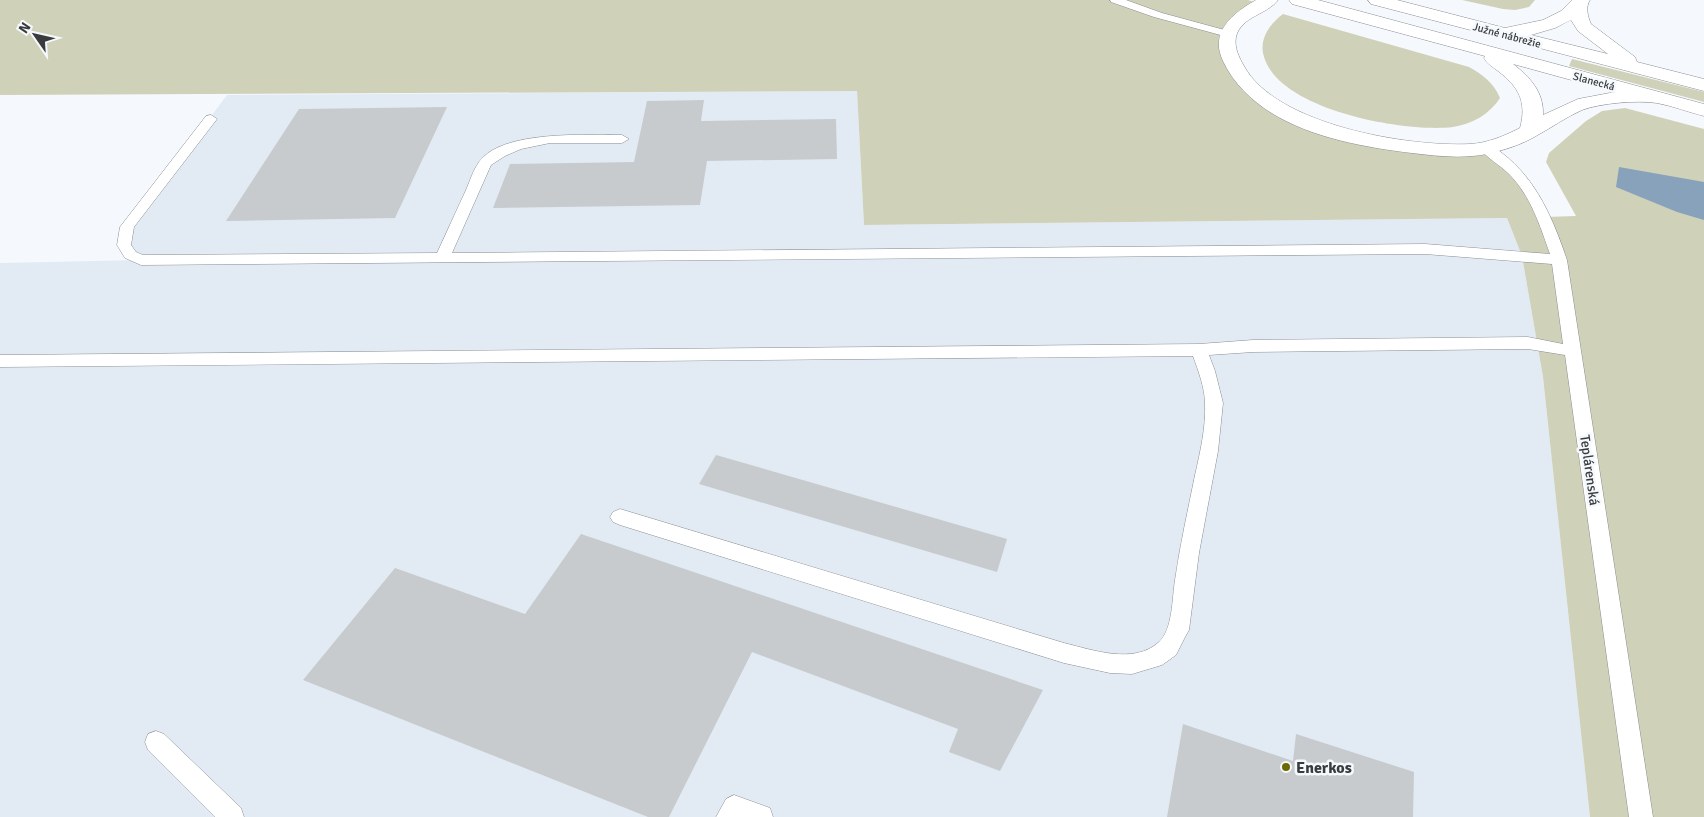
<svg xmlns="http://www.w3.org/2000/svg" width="1704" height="817" viewBox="0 0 1704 817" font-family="Signika,sans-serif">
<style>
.built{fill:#e2ebf4}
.green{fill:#d0d1b9}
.water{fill:#87a2ba}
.building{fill:#c7cbce}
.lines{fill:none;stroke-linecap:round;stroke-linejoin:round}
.service-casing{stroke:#8a8d91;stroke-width:1}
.trunk-casing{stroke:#8a8d91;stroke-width:1}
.service{fill:#fff;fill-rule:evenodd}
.trunk{fill:#fff;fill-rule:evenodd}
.poi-dot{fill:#6c6904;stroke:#f5f9fd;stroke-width:2}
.labels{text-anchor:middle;stroke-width:5;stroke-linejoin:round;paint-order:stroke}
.far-street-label{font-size:11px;fill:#393b3c;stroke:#f5f9fd}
.street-label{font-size:14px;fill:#393b3c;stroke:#f5f9fd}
.near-poi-label{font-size:16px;font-weight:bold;fill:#393b3c;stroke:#f5f9fd;text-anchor:start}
</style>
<rect width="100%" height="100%" fill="#f5f9fd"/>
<polygon class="built" points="857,91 864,225 1507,218 1522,256 1543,377 1590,817 0,817 0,263 140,260 130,255 127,227 227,95"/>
<g class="green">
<polygon points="0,0 1248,0 1263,5 1237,21 1227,51 1275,105 1355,139 1486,148 1506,162 1545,217 1576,216 1546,162 1549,153 1586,121 1602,111 1625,108 1704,129 1704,817 1590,817 1543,377 1522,256 1507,218 864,225 857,91 0,95"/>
<polygon points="1462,0 1535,0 1529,7 1515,10 1503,9"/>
<path d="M 1283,14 L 1469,67 C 1482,74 1494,83 1500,98 C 1490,114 1472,124 1453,127 C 1405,133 1274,110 1263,53 C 1260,37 1271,23 1283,14 Z"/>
<polygon points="1572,59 1704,92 1704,102 1569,66"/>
</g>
<polygon class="water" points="1619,167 1704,182 1704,220 1677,212 1616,187"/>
<g class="building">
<polygon points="704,100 701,121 836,119 837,159 707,161 700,205 493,208 510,164 634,162 647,101"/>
<polygon points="447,107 395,218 226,221 299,109"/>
<polygon points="716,455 1007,539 997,572 699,484"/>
<polygon points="581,534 1043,690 1000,771 949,752 958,729 752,652 669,817 648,817 303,680 395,568 525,614"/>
<polygon points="1183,724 1293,761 1296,734 1414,772 1413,817 1167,817"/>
</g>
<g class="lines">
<defs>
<g id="service">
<polygon points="1110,0 1126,0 1162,13 1232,32 1234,34 1228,37 1154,17 1111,2"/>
<path d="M 211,115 L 217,119 L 134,227 L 131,245 L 136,252 L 143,255 L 437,253 C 447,232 456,211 466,190 C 470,181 473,170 479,162 C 501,130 587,135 622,135 L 629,139 L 622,143 L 550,143 L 521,149 L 505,156 L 491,165 L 452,253 L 1425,244 L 1550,254 C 1540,226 1531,196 1509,174 C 1500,165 1487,158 1479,148 L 1481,145 C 1490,143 1495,148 1502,153 C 1537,180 1553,219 1567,260 L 1653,817 L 1629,817 L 1565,355 L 1528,349 L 1253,352 L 1209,355 L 1215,371 L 1223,403 L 1218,451 L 1199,553 L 1189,630 L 1185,637 L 1176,655 L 1162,665 L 1132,674 L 1110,673 L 1064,663 L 620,525 L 613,522 L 610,517 L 613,512 L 620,509 L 1064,643 C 1093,650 1134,665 1159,642 C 1173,629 1172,598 1175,580 C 1180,545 1188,510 1195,475 C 1200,453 1206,427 1205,404 C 1205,388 1198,370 1193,356 L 0,367 L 0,355 L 1199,344 L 1253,340 L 1528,337 L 1563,344 L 1552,264 L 1425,254 L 141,265 L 125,258 L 117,245 L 120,227 L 206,116 Z"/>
<polygon points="156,731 164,734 241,808 244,817 215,817 148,750 145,742 148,734"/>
<polygon points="734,795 770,808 773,817 716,817 726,799"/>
</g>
<g id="trunk">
<path d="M 1256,0 L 1278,0 C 1267,15 1241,16 1236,37 C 1234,48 1239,57 1244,66 C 1276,125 1408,147 1470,144 C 1488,143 1504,136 1520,128 C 1527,102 1519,87 1498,71 C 1493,67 1487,64 1484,58 L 1485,56 L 1292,4 L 1289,0 L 1318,0 L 1704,104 L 1704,116 C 1688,112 1673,106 1657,103 C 1637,100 1601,103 1582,110 C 1566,117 1551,128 1536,136 C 1521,145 1504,150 1487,154 C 1462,159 1436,156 1412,153 C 1345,145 1255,128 1223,61 C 1209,32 1233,13 1256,0 ZM 1513,64 L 1615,92 L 1578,99 L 1543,115 C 1544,92 1530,77 1513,64 Z"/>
<path d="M 1368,0 L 1397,0 L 1505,28 L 1543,20 L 1561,11 L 1572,0 L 1590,0 C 1585,7 1588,17 1591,24 L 1635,57 L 1637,62 L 1704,79 L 1704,91 L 1371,4 ZM 1571,20 L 1578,31 L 1608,54 L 1531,35 L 1555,28 Z"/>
</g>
</defs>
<use href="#service" class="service-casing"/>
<use href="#trunk" class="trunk-casing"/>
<use href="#service" class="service"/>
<use href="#trunk" class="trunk"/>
</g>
<circle class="poi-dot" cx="1286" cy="767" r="5"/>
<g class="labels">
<g class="far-street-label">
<text transform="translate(1507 35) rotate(15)" y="4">Južné nábrežie</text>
<text transform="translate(1594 81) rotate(15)" y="4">Slanecká</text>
</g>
<g class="street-label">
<text transform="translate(1590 470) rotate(82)" y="5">Teplárenská</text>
</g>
<g class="near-poi-label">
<text x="1296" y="773">Enerkos</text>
</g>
</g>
<g transform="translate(35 35) rotate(304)" stroke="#f5f9fd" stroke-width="4" paint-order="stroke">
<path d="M0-4L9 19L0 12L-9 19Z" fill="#393b3c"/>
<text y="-8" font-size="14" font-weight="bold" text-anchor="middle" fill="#393b3c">N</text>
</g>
</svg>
